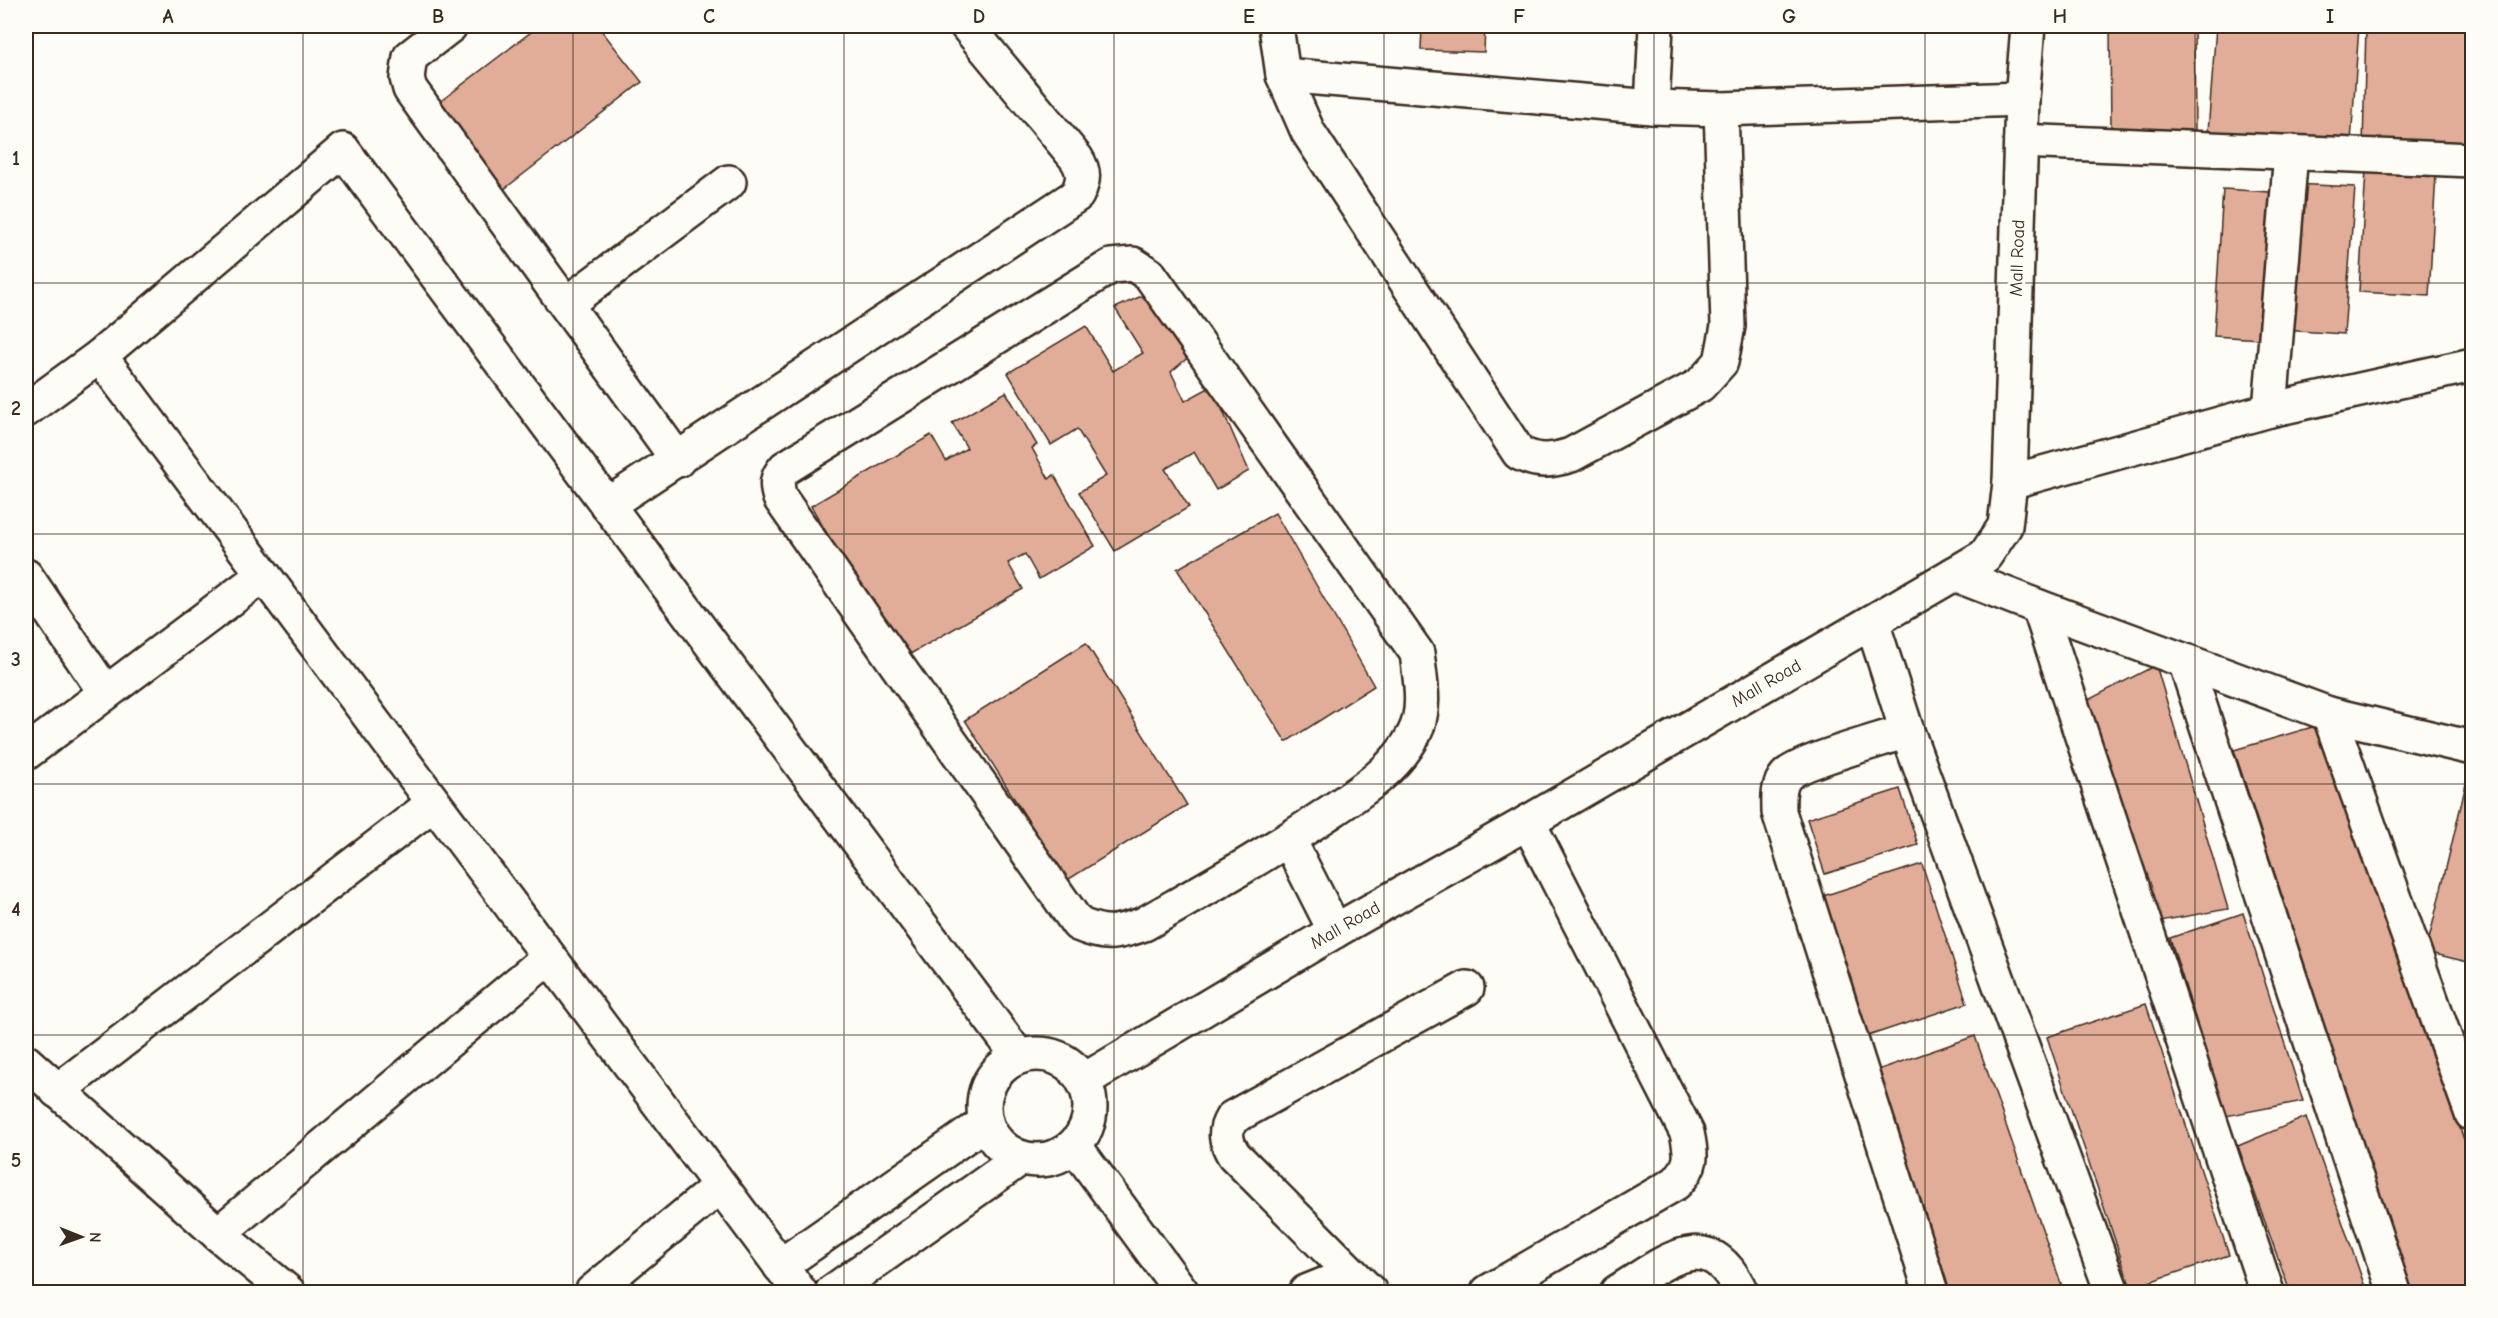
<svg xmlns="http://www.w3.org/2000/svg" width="2498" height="1318" viewBox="0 0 2498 1318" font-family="'Comic Neue',sans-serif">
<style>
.building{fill:#e2ad98;stroke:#3b2a1e;stroke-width:1.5}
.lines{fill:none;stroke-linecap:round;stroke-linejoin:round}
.minor-casing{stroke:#3b2a1e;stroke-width:38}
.minor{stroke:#fdfcf7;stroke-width:33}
.grid{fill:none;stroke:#3b2a1e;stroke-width:1.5;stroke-opacity:0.55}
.labels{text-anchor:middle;stroke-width:6;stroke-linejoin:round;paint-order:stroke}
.street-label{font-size:18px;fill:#3b2a1e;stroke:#fdfcf7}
.neatline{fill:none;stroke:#3b2a1e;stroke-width:2}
.grid-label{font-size:20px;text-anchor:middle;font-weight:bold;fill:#3b2a1e}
</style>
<rect width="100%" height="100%" fill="#fdfcf7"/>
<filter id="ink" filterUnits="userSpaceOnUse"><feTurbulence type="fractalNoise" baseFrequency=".0167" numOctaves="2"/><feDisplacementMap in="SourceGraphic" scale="12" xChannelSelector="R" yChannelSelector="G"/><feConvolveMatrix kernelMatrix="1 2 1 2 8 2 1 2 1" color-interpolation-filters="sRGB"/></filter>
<g filter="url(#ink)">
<g class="building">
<polygon points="539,26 598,26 642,82 503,190 437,104"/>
<polygon points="1422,26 1485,26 1484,52 1421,50"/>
<polygon points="2110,26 2194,26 2195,130 2111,131"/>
<polygon points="2216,26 2359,26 2351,142 2208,132"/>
<polygon points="2366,26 2472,26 2469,150 2363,146"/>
<polygon points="2366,170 2436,174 2429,296 2359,292"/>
<polygon points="2293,184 2355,187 2344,334 2283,330"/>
<polygon points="2223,189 2285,193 2276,340 2214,336"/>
<polygon points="1146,294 1191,355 1171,372 1185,401 1212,386 1249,471 1216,490 1194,452 1165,469 1189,507 1115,551 1079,492 1106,476 1077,429 1051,445 1008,373 1086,326 1113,371 1143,353 1115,308"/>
<polygon points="1006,392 1037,445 1032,448 1049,479 1054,475 1095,546 1039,579 1025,554 1008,563 1023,589 900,660 811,506 931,435 946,461 967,448 952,423"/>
<polygon points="1275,513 1374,686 1286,742 1177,569"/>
<polygon points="1086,643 1187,805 1066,881 965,720"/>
<polygon points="2156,665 2228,909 2160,921 2086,701"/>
<polygon points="2316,726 2472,1162 2472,1292 2412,1292 2234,750"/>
<polygon points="2472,759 2472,963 2426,952"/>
<polygon points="1900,789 1918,845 1825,874 1807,819"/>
<polygon points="1922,864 1967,1003 1865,1037 1820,897"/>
<polygon points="2243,913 2303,1101 2226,1116 2170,938"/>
<polygon points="2146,1004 2229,1255 2131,1288 2047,1037"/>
<polygon points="1975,1036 2064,1292 1949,1292 1872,1072"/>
<polygon points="2306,1117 2365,1287 2345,1292 2290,1292 2238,1146"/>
</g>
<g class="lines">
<defs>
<g id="minor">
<polyline points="450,26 410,57 407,78 410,89 678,460"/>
<path d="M 1276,26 L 1283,75 L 1308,132 L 1519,453 C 1539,463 1551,461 1571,455 L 1700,385 L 1721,362 L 1728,326 L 1721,109"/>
<polyline points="1283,75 1652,107 1721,109 2022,99"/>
<polyline points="1652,107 1656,26"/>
<polyline points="2021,141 2472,160"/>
<path d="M 1133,264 L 1150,275 L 1417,653 C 1420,679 1427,709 1414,734 C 1396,770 1357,794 1324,816 C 1266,855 1205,889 1144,924 C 1115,934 1106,936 1078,924 L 780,498 C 776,485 776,478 785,468 L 1111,266 Z"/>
<polyline points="566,304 729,182"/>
<polyline points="100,356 800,1292"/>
<polyline points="26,410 100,356 343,150 1019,1057"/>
<polyline points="2270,410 2291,152"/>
<polyline points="2010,482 2270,410 2472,365"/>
<path d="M 607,505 L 1077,195 C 1084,180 1085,172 1076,158 L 967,26"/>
<polyline points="1954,574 2039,607 2329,714 2472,748"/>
<polyline points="26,576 105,692"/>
<polyline points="2039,607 2267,1292"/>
<polyline points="1872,622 1907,731 2112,1292"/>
<polyline points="2185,661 2394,1292"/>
<polyline points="2329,714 2472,1114"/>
<path d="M 1907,731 C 1884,739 1798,762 1786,776 C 1777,786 1779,800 1779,812 L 1931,1292"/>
<polyline points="26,753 263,575"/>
<polyline points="1289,840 1335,931"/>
<circle cx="1037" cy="1107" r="53"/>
<polyline points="26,1062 218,1234 288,1292"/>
<polyline points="1083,1081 1335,931 1528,822 1985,556 2005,526 2010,482 2022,99 2028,26"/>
<polyline points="57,1091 434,803"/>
<polyline points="1074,1145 1182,1292"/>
<polyline points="218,1234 549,957"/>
<polyline points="780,1266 986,1122"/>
<polyline points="592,1292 720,1186"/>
<polyline points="832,1292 1021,1158"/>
<polyline points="1306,1292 1351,1274"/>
<path d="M 1370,1292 L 1234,1155 C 1226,1142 1223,1132 1232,1118 L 1467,988"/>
<path d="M 1488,1292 L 1676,1183 C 1693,1165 1692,1156 1687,1133 L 1528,822"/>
<path d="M 1617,1292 C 1664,1264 1708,1221 1741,1292"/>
</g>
</defs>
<use href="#minor" class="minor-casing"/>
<use href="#minor" class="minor"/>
</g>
</g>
<path class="grid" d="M 303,26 L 303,1292M 573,26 L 573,1292M 844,26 L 844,1292M 1114,26 L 1114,1292M 1384,26 L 1384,1292M 1654,26 L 1654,1292M 1925,26 L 1925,1292M 2195,26 L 2195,1292M 26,283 L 2472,283M 26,534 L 2472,534M 26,784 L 2472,784M 26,1035 L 2472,1035"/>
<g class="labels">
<g class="street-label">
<text transform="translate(2017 258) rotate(-88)" y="6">Mall Road</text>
<text transform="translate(1766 683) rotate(-30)" y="6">Mall Road</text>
<text transform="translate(1345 925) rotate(-30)" y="6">Mall Road</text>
</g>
</g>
<rect width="2498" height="1318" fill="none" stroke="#fdfcf7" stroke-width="66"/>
<g transform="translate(81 1237) rotate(91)" stroke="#fdfcf7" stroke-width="4.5" paint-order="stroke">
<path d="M0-4.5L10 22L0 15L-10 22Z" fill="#3b2a1e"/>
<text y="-9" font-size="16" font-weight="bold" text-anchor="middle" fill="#3b2a1e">N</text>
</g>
<rect x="33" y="33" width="2432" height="1252" class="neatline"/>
<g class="grid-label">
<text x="168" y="23">A</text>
<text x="438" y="23">B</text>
<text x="709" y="23">C</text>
<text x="979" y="23">D</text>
<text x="1249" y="23">E</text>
<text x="1519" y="23">F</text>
<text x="1789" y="23">G</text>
<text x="2060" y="23">H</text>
<text x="2330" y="23">I</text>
<text x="16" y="165">1</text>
<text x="16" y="415">2</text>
<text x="16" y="666">3</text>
<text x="16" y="916">4</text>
<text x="16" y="1167">5</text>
</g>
</svg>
